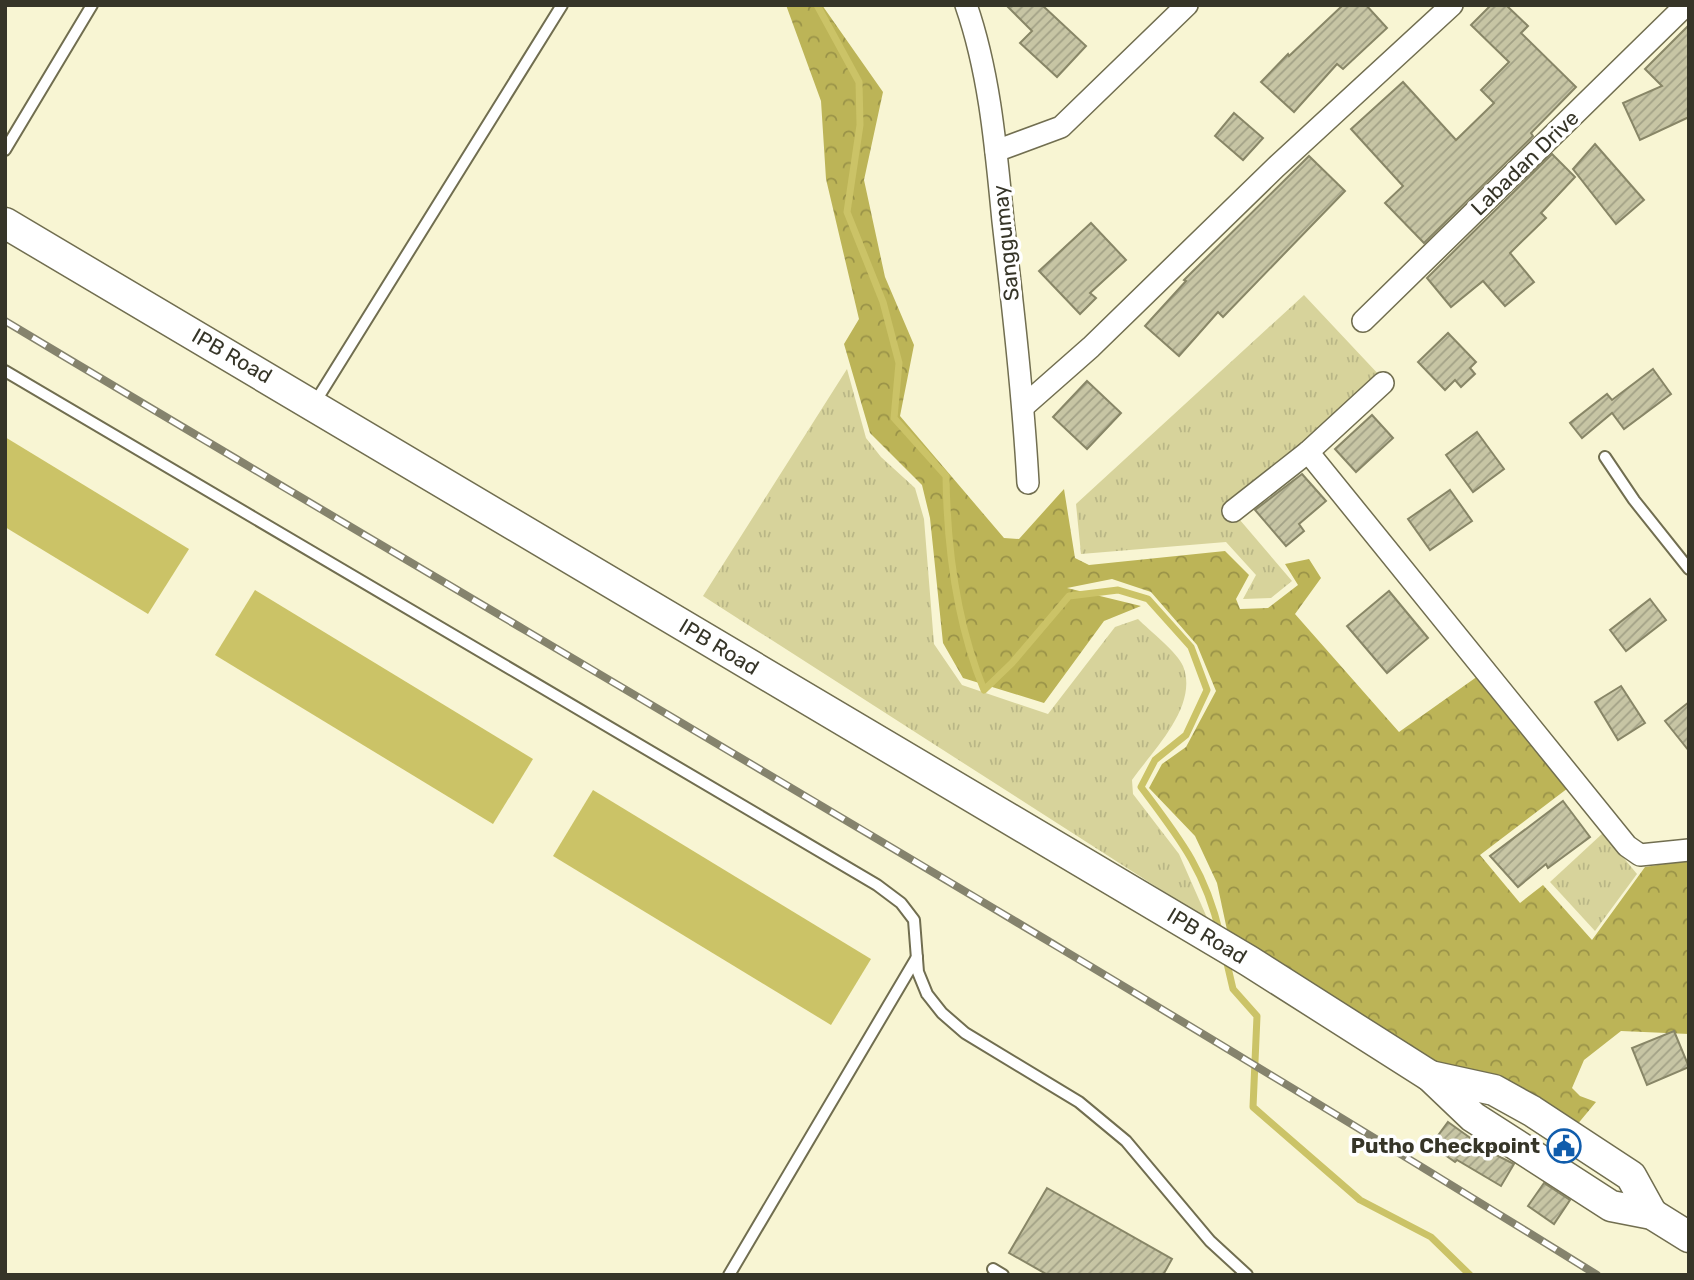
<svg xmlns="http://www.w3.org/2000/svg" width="1694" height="1280" viewBox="0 0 1694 1280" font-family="Rubik,sans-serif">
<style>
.grass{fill:url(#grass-tufts)}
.forest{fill:url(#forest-crowns)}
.water{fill:#cbc367}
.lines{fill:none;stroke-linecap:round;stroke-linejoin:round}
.stream{stroke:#cbc367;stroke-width:7}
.building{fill:url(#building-hatch);stroke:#888667;stroke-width:2}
.lane-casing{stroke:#716e50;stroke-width:14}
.street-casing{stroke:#716e50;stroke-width:24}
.secondary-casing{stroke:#716e50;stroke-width:33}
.lane{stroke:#fff;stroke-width:10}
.street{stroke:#fff;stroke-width:21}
.secondary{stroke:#fff;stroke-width:30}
.rail-casing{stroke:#85836d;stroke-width:8}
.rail{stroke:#fff;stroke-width:5;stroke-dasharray:16;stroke-linecap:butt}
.labels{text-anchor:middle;stroke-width:7;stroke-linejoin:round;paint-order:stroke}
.street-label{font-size:21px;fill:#363528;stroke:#fff}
.poi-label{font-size:21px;font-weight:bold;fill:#363528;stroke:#fff;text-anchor:end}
</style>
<defs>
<pattern id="grass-tufts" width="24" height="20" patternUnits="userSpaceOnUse" patternTransform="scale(1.75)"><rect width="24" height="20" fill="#d7d39b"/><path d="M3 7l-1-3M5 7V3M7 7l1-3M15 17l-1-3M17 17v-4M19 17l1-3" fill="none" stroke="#b9b686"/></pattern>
<pattern id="forest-crowns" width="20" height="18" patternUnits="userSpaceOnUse" patternTransform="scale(1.75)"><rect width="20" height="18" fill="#bcb457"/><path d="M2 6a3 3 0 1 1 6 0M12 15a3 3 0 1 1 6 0" fill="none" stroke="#9a9348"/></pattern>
<pattern id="building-hatch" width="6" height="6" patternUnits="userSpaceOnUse" patternTransform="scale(1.75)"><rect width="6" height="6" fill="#c7c5a4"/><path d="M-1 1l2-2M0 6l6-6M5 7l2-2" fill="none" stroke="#a2a186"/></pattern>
</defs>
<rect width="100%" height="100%" fill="#f8f5d3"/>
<g class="grass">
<polygon points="1304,295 1381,377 1228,506 1292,581 1271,598 1243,599 1256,575 1226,542 1081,554 1076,504"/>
<path d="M 847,369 L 866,438 L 881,457 L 915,488 L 924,519 L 934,644 L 962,685 L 1048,714 L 1115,627 L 1138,619 C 1149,630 1178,653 1183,666 C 1199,706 1153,750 1132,780 L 1133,794 L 1179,854 L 1208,920 L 703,596 Z"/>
<polygon points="1603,833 1637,874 1595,931 1550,882"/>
</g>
<polygon class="forest" points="786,5 822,5 883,92 864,180 885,277 914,345 900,416 1004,538 1019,539 1064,489 1075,558 1089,565 1225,551 1249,575 1236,599 1240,609 1268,608 1298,585 1285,564 1309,559 1321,578 1295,614 1399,732 1478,676 1572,785 1480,855 1520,903 1543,885 1592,940 1645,867 1689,860 1689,1034 1621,1031 1584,1060 1572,1088 1580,1096 1596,1102 1576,1126 1430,1067 1230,944 1217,883 1195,836 1149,788 1162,764 1186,747 1216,691 1197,645 1151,592 1112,579 1067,588 1141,606 1104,621 1044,703 963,678 943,643 930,518 922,485 870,433 844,344 859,319 826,179 821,101"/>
<g class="water">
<polygon points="5,437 189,549 148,614 5,527"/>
<polygon points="255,590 533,759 493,824 215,655"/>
<polygon points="593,790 871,959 831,1025 553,856"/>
</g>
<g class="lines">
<g class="stream">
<path d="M 817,5 L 859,82 L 860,125 L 847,212 L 883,302 L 899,363 L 894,418 L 946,476 C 947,549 956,622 984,690 L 1012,663 L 1069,596 L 1118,590 L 1148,599 L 1191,647 L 1207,690 L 1186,735 L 1155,760 L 1141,787 C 1180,839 1205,870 1220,934"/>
<polyline points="1226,959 1233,989 1257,1016 1253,1107 1360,1200 1431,1237 1470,1275"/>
</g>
</g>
<g class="building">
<polygon points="1006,5 1042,5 1086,46 1057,77 1020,43 1032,31"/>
<polygon points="1343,5 1366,5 1387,28 1343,69 1337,64 1294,112 1261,82 1288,54 1289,56"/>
<polygon points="1491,5 1506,5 1528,26 1521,33 1576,87 1531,133 1533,136 1424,243 1385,203 1403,186 1351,129 1403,82 1456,140 1494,103 1481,90 1509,62 1471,25"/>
<polygon points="1689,25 1689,117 1640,140 1623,103 1662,86 1645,69"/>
<polygon points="1234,113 1263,138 1243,160 1215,136"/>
<polygon points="1595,144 1644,200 1616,224 1573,169"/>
<polygon points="1552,154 1575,177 1541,213 1546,218 1510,253 1534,282 1505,306 1483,281 1451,307 1427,278"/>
<polygon points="1309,156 1345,191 1223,317 1218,312 1179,356 1145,326 1186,281 1184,280"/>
<polygon points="1091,223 1126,260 1090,293 1096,298 1080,314 1039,271"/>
<polygon points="1448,333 1476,362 1470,368 1475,374 1461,387 1455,380 1445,390 1418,362"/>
<polygon points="1653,369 1671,394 1624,429 1612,413 1582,438 1570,423 1607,394 1612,400"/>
<polygon points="1087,381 1121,413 1087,449 1053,417"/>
<polygon points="1372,415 1393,438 1356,472 1335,449"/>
<polygon points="1477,432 1504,469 1473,492 1446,455"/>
<polygon points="1302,474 1326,501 1299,524 1304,531 1286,546 1255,510"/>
<polygon points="1450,490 1472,521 1430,550 1408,519"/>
<polygon points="1389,591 1428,638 1387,673 1347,626"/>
<polygon points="1650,599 1666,620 1626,651 1610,630"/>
<polygon points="1621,686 1645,723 1618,740 1595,702"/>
<polygon points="1689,702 1689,751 1665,721"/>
<polygon points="1563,801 1590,837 1548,868 1546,864 1518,887 1490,856"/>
<polygon points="1674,1031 1689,1067 1647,1085 1632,1048"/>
<polygon points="1448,1122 1490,1152 1514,1164 1501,1186 1457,1160 1455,1162 1431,1145"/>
<polygon points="1544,1183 1570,1200 1554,1224 1528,1206"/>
<polygon points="1047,1188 1172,1259 1163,1275 1048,1275 1009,1253"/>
</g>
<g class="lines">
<defs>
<g id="lane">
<polyline points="5,150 92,5"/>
<polyline points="5,371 877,885 901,903 914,920 918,972 927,994 942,1013 965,1033 1079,1102 1126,1141 1210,1241 1247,1275"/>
<polyline points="314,404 562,5"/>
<polyline points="1605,457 1634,500 1689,569"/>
<polyline points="993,1269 1003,1275"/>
<polyline points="729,1275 917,957"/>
</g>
<g id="street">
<path d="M 966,5 C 990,74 996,150 1003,221 C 1013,308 1023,395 1028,483"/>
<polyline points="996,151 1061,127 1187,5"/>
<polyline points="1363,321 1686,5"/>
<polyline points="1024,406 1091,347 1276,167 1452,5"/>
<polyline points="1308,452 1627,846 1640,855 1689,850"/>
<polyline points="1233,511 1308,452 1383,383"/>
</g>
<g id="secondary">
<polyline points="5,223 1249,961 1430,1076 1473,1117 1611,1206 1652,1214 1689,1237"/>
<polyline points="1430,1076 1494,1090 1532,1111 1631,1176 1652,1214"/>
</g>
</defs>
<use href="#lane" class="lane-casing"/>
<use href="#street" class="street-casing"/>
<use href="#secondary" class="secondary-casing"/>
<use href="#lane" class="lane"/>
<use href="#street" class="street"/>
<use href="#secondary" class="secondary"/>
<defs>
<path id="rail" d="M 5,321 C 536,639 1072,949 1597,1275"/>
</defs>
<use href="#rail" class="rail-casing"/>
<use href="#rail" class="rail"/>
</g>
<defs>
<symbol id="civic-ring" viewBox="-11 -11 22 22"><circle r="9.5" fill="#fff" stroke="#115dac" stroke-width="1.5"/><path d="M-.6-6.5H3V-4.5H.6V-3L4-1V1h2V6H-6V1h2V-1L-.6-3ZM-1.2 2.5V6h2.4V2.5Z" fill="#115dac"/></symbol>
</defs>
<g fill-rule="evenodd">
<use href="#civic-ring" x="1545" y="1127" width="38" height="38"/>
</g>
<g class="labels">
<g class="street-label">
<text transform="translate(1525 163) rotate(-44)" y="7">Labadan Drive</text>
<text transform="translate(1006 243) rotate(-96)" y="7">Sanggumay</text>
<text transform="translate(232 356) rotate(30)" y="7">IPB Road</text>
<text transform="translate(719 647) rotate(31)" y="7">IPB Road</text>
<text transform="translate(1207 936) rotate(31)" y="7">IPB Road</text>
</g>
<g class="poi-label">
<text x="1540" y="1153">Putho Checkpoint</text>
</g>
</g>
<rect width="1694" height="1280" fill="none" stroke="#363528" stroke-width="14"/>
</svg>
